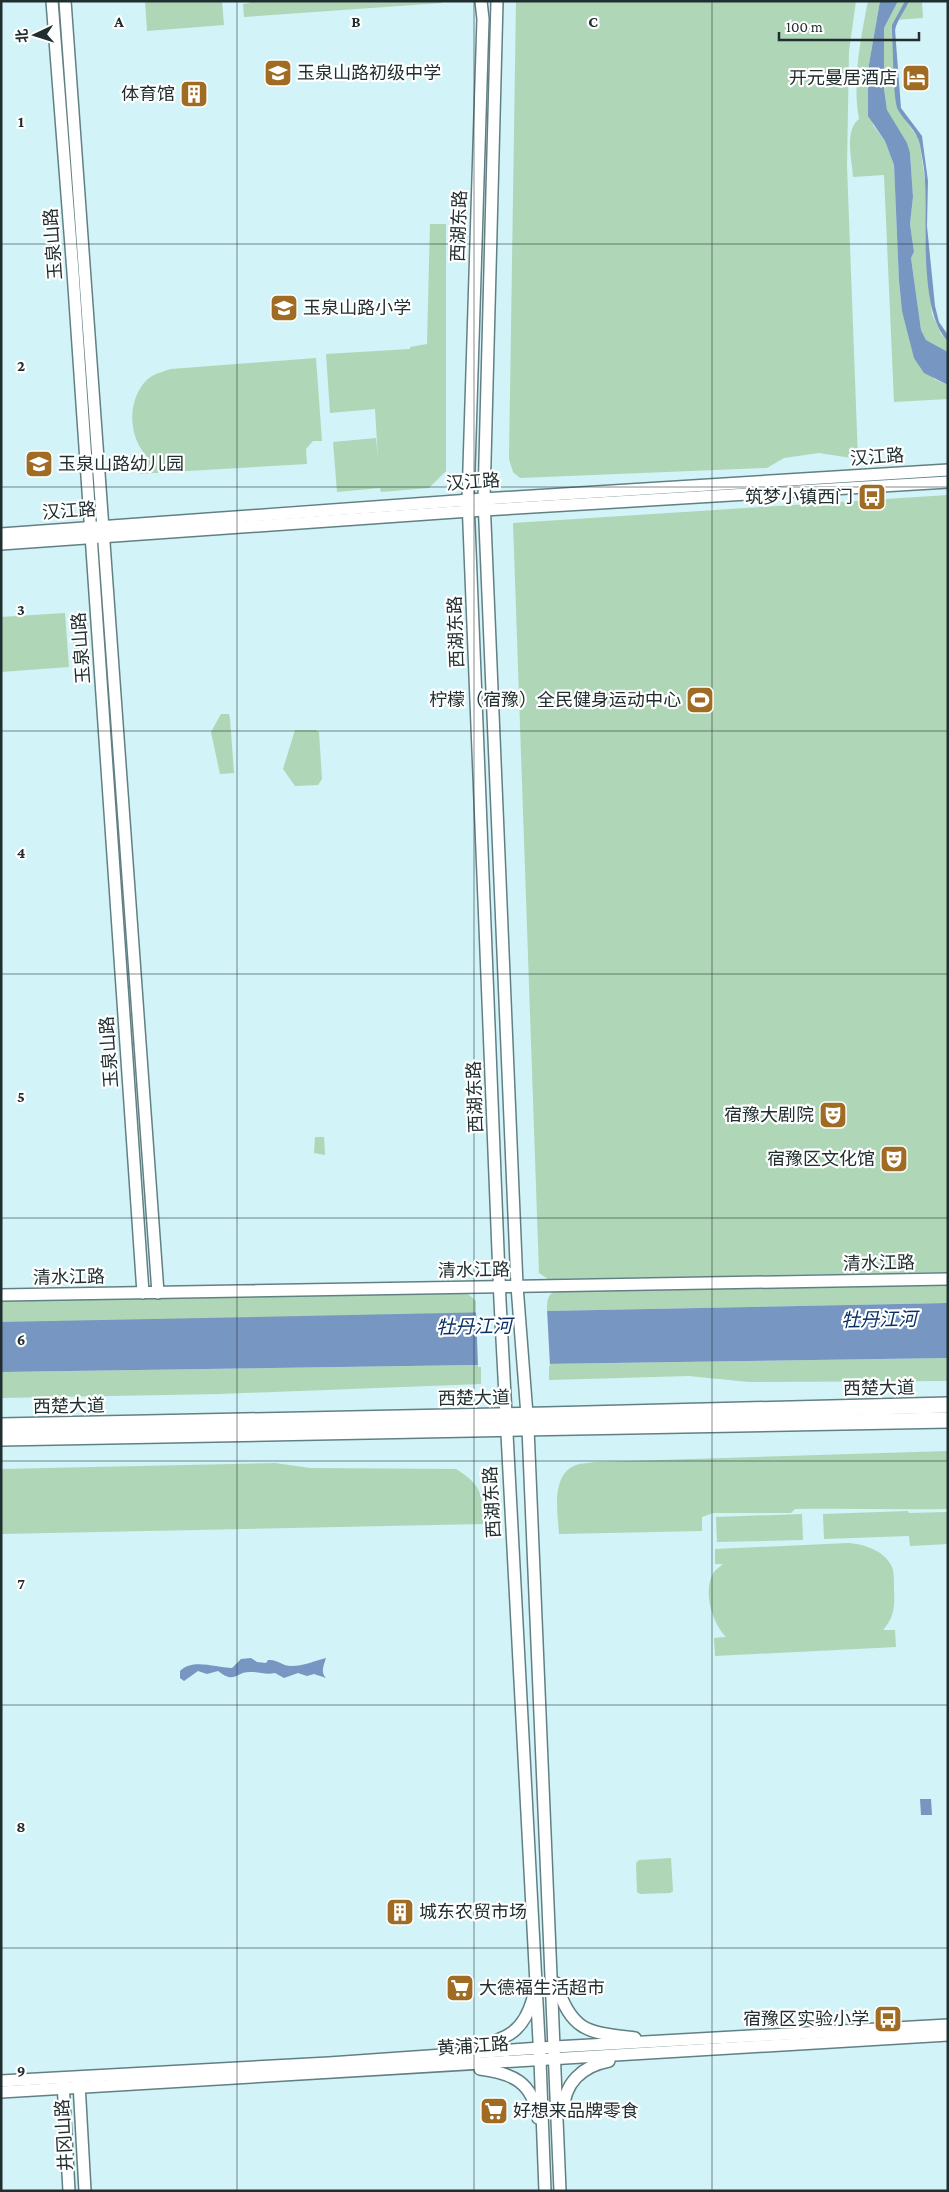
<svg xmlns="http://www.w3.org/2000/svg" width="949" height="2192" viewBox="0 0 949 2192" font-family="'Crimson Pro','Noto Sans SC',serif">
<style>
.green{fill:#afd6b7}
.water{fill:#7796c1}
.pier{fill:#d2f3f7}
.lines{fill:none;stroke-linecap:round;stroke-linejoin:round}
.secondary-casing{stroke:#628083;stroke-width:14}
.highway-casing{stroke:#628083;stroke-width:18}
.secondary{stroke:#fff;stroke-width:11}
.highway{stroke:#fff;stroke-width:15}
.grid{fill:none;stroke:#212e2f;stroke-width:1;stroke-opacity:0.55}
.labels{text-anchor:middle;stroke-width:4.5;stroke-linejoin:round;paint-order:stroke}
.poi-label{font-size:18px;fill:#212e2f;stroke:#fff;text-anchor:end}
.street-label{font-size:18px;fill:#212e2f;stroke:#fff}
.water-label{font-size:19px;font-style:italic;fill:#083065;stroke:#fff}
.grid-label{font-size:16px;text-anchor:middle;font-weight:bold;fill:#212e2f;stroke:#fff;stroke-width:4.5;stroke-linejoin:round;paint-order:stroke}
</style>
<rect width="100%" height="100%" fill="#d2f3f7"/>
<g class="green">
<polygon points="145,1 222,1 224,25 147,31"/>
<polygon points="248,1 442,1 442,3 244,17 243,4 250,3"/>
<polygon points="516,1 856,1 849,51 847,166 858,459 819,453 784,458 767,468 520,478 513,472 509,459"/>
<path d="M 868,1 L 880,1 L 868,70 L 868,102 L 873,125 L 885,141 L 894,165 L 899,281 L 902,311 L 934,379 L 948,385 L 948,399 L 894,402 L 884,175 L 853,177 C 852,159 844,131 859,119 C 852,83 861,36 868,1 Z"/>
<polygon points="898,1 922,1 923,18 895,20 897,108 918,138 920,146 925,180 925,239 932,314 941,334 948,341 948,352 926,340 921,330 911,258 914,252 910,224 913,197 910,153 887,110 884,89 884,28"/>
<polygon points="430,224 446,224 446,471 429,488 381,492 380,488 337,492 333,442 376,438 378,459 375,409 330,413 326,354 410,349 410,347 427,344"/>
<path d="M 316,358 L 322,441 L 313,441 L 306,449 L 307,464 L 137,474 L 136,462 L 151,460 C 129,442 126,405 144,383 C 151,374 162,372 171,369 Z"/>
<polygon points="948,495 948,1272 548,1279 539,1273 513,523"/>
<polygon points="65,613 69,667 1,672 1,617"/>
<polygon points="87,613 90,664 75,665 71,614"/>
<polygon points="221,714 229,714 230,719 234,773 220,774 211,732"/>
<polygon points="295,730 316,730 319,732 322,779 318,785 295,786 283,769"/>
<polygon points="315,1137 324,1137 325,1155 314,1153"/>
<path d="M 948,1282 L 948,1303 L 547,1311 C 547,1300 547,1295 557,1289 Z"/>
<polygon points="466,1292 476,1301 476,1313 1,1323 1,1297"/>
<polygon points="948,1358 948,1381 749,1382 689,1376 549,1380 549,1364"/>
<polygon points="481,1365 481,1384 219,1394 1,1398 1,1372"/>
<path d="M 948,1451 L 948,1509 C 897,1510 846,1508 795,1509 L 791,1513 L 713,1513 L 702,1517 L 702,1531 L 559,1534 C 558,1513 550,1475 576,1465 C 582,1463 590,1463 596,1462 Z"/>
<path d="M 275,1463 L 310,1468 L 456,1469 C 482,1485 483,1495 483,1524 L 1,1534 L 1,1469 Z"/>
<polygon points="908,1511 909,1513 947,1512 948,1544 910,1546 909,1536 824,1539 823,1514"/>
<polygon points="802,1514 803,1540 717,1542 716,1517"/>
<path d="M 848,1543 C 865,1544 888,1552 893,1570 C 894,1576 894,1584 894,1590 C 895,1607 894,1617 883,1630 L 895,1630 L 896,1647 L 715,1656 L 714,1638 L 726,1637 C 712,1623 702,1590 714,1572 C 716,1569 720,1567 723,1564 L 715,1564 L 715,1549 Z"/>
<polygon points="671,1858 673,1891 670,1893 640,1894 637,1892 636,1863 639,1860"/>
</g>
<g class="water">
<polygon points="880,1 898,1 884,28 884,89 887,110 907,143 910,153 913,197 910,224 914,252 911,258 921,330 926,340 948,352 948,385 924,373 914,358 902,311 899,281 894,165 885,141 868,116 868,70"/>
<path d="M 905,1 L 909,1 C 905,11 897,20 895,30 L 901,108 L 922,136 L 923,144 L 928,181 L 927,226 L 935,306 L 939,322 L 948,335 L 948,341 C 919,314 927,221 925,182 C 925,170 922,157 920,145 C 917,130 905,122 898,110 C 893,101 893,44 892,30 L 892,25 Z"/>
<polygon points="948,1303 948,1358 1,1372 1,1322"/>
<path d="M 251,1658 L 257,1662 L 266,1663 L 268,1660 C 277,1659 283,1666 291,1666 C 304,1666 314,1661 326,1658 C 324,1665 320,1672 326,1678 L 314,1674 L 307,1676 L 298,1673 L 284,1678 L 275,1673 C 266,1675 260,1672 251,1672 C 235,1671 236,1685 218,1671 L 207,1674 L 198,1671 L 184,1681 L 180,1678 L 180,1671 C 193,1658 216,1668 232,1668 L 241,1659 Z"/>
<polygon points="920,1799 931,1799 932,1815 921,1815"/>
</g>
<polygon class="pier" points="547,1309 550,1366 478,1367 476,1310"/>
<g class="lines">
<defs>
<g id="secondary">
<polyline points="52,1 73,272 143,1293"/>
<polyline points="65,1 158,1293"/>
<polyline points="481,1 483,19 468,500 500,1301 540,2060 545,2191"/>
<polyline points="497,1 484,499 517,1286 528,1428 560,2191"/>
<polyline points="1,534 484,499 948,470"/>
<polyline points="1,544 484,510 948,482"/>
<polyline points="1,1295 948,1279"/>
<path d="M 556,1983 C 572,2033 588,2032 635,2038"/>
<path d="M 473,2048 C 506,2038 523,2034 533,1998"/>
<path d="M 480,2069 C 512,2073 533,2082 538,2118"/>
<polyline points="1,2081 329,2063 555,2047 948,2025"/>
<polyline points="63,2082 69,2191"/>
<polyline points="79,2083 85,2191"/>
<polyline points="1,2092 948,2035"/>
<path d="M 563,2112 C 564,2083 582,2066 609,2061"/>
</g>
<g id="highway">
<polyline points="1,1426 547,1415 948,1405"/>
<polyline points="1,1438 948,1420"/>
</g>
</defs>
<use href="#secondary" class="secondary-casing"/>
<use href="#highway" class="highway-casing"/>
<use href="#secondary" class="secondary"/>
<use href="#highway" class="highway"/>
</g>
<path class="grid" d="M 237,1 L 237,2191M 474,1 L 474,2191M 712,1 L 712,2191M 1,244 L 948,244M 1,487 L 948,487M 1,731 L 948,731M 1,974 L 948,974M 1,1218 L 948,1218M 1,1461 L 948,1461M 1,1705 L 948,1705M 1,1948 L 948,1948"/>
<defs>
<symbol id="school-square" viewBox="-11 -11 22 22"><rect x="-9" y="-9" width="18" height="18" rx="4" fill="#a06c24" stroke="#fff"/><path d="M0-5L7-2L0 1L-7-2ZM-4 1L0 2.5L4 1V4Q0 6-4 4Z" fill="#fff"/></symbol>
<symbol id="hotel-square" viewBox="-11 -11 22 22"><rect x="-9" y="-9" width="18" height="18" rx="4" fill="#a06c24" stroke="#fff"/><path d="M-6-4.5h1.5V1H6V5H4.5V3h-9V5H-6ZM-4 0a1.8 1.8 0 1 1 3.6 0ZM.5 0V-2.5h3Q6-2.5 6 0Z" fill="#fff"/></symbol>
<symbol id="building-square" viewBox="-11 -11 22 22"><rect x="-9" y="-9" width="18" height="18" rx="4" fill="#a06c24" stroke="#fff"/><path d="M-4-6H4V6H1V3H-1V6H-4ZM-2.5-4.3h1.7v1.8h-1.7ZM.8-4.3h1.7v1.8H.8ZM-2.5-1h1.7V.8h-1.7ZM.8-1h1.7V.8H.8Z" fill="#fff"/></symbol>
<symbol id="bus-square" viewBox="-11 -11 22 22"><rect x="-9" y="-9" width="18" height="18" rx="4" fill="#a06c24" stroke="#fff"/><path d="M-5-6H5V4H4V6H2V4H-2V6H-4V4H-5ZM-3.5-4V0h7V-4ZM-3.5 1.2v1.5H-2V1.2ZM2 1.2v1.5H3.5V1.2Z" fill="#fff"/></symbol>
<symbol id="stadium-square" viewBox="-11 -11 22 22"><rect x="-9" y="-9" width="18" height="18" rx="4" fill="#a06c24" stroke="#fff"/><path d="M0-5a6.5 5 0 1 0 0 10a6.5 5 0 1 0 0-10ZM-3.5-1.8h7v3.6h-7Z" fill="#fff"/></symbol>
<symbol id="theatre-square" viewBox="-11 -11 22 22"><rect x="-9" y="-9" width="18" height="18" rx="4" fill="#a06c24" stroke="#fff"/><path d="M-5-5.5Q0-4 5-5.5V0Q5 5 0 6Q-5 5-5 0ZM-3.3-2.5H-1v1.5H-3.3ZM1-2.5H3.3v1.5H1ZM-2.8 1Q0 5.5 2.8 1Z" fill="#fff"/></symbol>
<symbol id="supermarket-square" viewBox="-11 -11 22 22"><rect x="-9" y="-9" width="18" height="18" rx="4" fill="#a06c24" stroke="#fff"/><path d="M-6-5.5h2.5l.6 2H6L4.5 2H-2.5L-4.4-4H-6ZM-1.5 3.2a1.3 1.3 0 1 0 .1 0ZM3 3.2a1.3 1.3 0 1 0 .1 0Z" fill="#fff"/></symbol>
</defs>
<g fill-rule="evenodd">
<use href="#school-square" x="262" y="57" width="32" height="32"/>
<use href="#hotel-square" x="900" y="62" width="32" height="32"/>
<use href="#building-square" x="178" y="78" width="32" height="32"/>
<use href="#school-square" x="268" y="292" width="32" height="32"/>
<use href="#school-square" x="23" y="448" width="32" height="32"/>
<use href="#bus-square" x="856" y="481" width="32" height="32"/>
<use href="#stadium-square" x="684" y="684" width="32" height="32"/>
<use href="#theatre-square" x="817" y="1099" width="32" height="32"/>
<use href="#theatre-square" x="878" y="1143" width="32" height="32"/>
<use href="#building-square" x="384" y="1896" width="32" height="32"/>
<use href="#supermarket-square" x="444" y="1972" width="32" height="32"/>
<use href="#bus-square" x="872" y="2003" width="32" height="32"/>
<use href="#supermarket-square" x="478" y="2095" width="32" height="32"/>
</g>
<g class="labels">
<g class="poi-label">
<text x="297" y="79" text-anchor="start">玉泉山路初级中学</text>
<text x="897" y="84">开元曼居酒店</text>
<text x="175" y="100">体育馆</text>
<text x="303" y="314" text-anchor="start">玉泉山路小学</text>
<text x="58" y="470" text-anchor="start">玉泉山路幼儿园</text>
<text x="853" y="503">筑梦小镇西门</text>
<text x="681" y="706">柠檬（宿豫）全民健身运动中心</text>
<text x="814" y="1121">宿豫大剧院</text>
<text x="875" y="1165">宿豫区文化馆</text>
<text x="419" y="1918" text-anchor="start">城东农贸市场</text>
<text x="479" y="1994" text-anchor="start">大德福生活超市</text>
<text x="869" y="2025">宿豫区实验小学</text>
<text x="513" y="2117" text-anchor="start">好想来品牌零食</text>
</g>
<g class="street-label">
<text transform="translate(459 226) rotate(-88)" y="6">西湖东路</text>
<text transform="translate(53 244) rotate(-94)" y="6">玉泉山路</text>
<text transform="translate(877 457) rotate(-4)" y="6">汉江路</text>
<text transform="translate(473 482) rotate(-4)" y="6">汉江路</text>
<text transform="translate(69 511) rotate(-4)" y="6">汉江路</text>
<text transform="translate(456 632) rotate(-92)" y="6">西湖东路</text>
<text transform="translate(81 648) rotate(-94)" y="6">玉泉山路</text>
<text transform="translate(109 1052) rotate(-94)" y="6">玉泉山路</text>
<text transform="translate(475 1097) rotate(-92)" y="6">西湖东路</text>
<text transform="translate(879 1263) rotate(-1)" y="6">清水江路</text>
<text transform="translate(474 1270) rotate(-1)" y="6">清水江路</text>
<text transform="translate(69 1277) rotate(-1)" y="6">清水江路</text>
<text transform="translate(879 1388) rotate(-1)" y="6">西楚大道</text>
<text transform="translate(474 1398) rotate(-1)" y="6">西楚大道</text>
<text transform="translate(69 1406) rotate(-1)" y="6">西楚大道</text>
<text transform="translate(492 1502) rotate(-93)" y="6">西湖东路</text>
<text transform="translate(473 2046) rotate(-4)" y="6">黄浦江路</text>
<text transform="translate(64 2135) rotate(-93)" y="6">井冈山路</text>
</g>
<g class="water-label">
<text transform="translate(879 1319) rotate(-1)" y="7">牡丹江河</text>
<text transform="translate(474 1326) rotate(-1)" y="7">牡丹江河</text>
</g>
</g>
<g class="grid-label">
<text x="119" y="27">A</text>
<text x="356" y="27">B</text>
<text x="593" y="27">C</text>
<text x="21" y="127">1</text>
<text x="21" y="371">2</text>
<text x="21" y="615">3</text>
<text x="21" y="858">4</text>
<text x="21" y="1102">5</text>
<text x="21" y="1345">6</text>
<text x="21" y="1589">7</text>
<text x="21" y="1832">8</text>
<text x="21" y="2076">9</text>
</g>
<rect width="949" height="2192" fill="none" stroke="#212e2f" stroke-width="5"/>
<g transform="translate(35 35) rotate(266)" stroke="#ffffff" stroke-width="4" paint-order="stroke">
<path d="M0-4L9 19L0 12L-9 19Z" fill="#212e2f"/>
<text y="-8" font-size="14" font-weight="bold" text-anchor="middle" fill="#212e2f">北</text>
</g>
<path d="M779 32v8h140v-8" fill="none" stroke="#212e2f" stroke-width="2.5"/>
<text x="786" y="32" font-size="15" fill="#212e2f" stroke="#ffffff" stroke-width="4" paint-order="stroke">100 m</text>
</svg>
